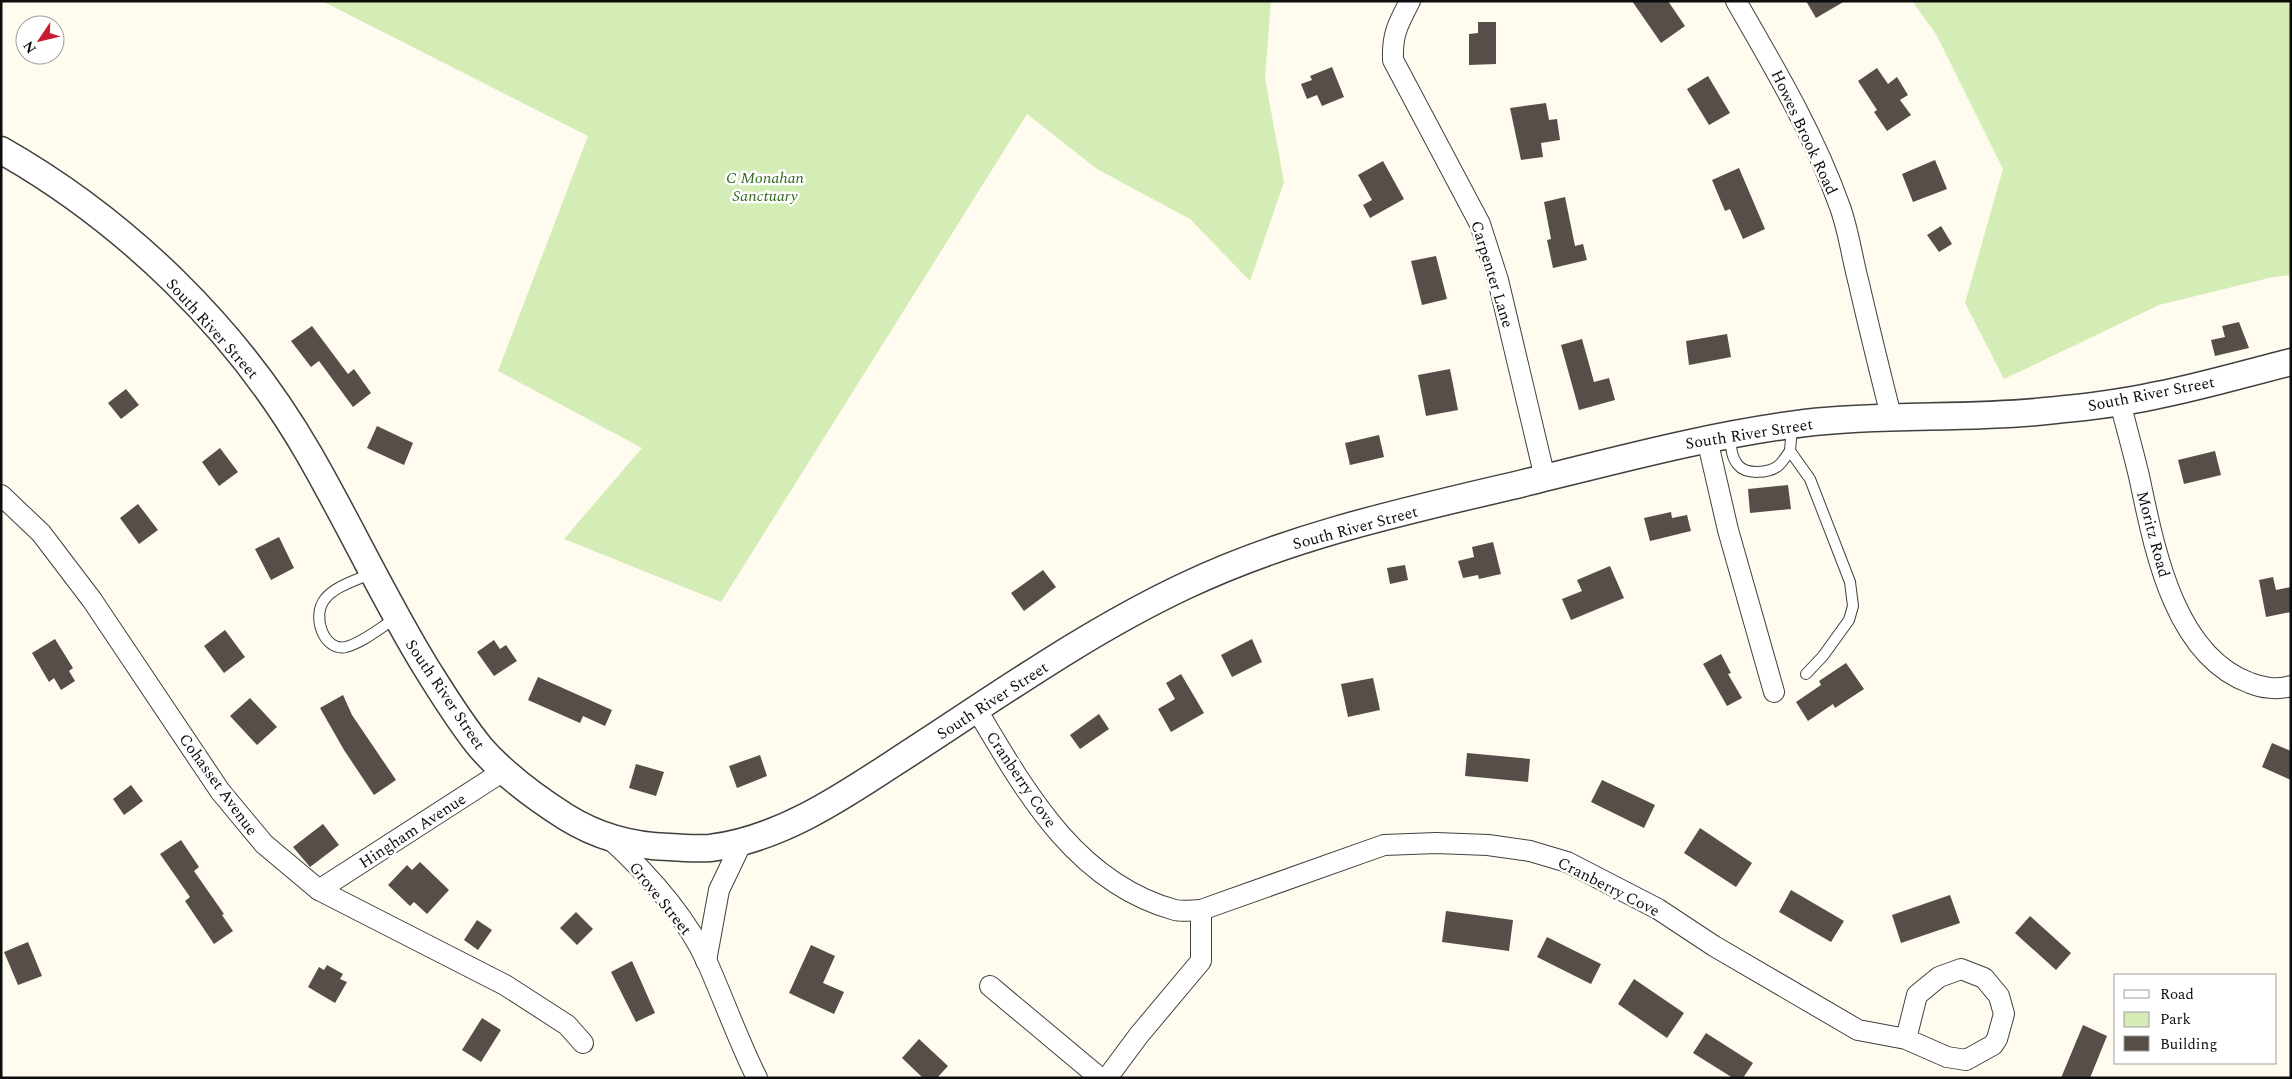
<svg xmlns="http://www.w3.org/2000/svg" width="2292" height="1079" viewBox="0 0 2292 1079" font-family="Spectral,serif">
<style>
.green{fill:#d4ecb5}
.building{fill:#574e49}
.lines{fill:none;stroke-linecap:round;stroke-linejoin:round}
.service-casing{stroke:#404040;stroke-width:12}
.minor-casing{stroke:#404040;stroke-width:22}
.tertiary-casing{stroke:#404040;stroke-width:29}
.service{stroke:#fff;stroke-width:10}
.minor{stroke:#fff;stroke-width:20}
.tertiary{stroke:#fff;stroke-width:26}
.labels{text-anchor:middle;stroke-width:5;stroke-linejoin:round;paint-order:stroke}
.street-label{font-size:16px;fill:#0d0d0d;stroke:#fff}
.park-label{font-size:16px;font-style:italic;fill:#2e6919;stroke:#fff}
</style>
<rect width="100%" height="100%" fill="#fffbee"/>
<g class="green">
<polygon points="322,1 1271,1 1265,78 1284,182 1250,281 1190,219 1097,169 1027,114 721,602 564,539 642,448 498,371 588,136"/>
<polygon points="1912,1 2291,1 2291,275 2273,277 2159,305 2004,379 1965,303 2003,169 1936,34"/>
</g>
<g class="building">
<polygon points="1632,1 1668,1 1685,26 1661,43"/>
<polygon points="1806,1 1845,1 1816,18"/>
<polygon points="1478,22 1496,22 1496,64 1469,65 1469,34 1478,33"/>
<polygon points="1332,67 1344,97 1322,106 1317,95 1307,99 1301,84 1312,80 1310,76"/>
<polygon points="1877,68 1888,84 1897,77 1908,95 1900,100 1911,115 1887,131 1874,112 1877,110 1858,81"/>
<polygon points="1708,76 1730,113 1709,125 1687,89"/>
<polygon points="1546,103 1549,120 1557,119 1560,140 1541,143 1543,157 1521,160 1510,108"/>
<polygon points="1935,160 1947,189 1913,202 1902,174"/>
<polygon points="1383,161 1404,199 1370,218 1363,205 1372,200 1358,175"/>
<polygon points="1739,168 1765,229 1743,239 1730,209 1725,211 1712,180"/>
<polygon points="1565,197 1575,246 1583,244 1587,260 1553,268 1547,240 1551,239 1544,202"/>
<polygon points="1941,226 1952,244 1939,252 1927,235"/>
<polygon points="1436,256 1447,299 1422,305 1411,261"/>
<polygon points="2239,322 2249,348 2215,356 2211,340 2225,337 2222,326"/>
<polygon points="312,326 348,374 354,369 371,393 353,407 319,361 311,367 291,341"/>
<polygon points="1727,334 1731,357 1689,365 1686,341"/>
<polygon points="1582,339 1594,382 1609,378 1615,400 1579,410 1561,345"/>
<polygon points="1450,369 1458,410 1426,416 1418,375"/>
<polygon points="126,389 139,405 121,419 108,403"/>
<polygon points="377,426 413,443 404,465 367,448"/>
<polygon points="1379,435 1384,457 1350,465 1345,443"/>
<polygon points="220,448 238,472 219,486 202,462"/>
<polygon points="2215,451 2221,475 2184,484 2178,460"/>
<polygon points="1788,485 1791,509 1750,513 1748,489"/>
<polygon points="138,504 158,530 139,544 120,518"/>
<polygon points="1671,512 1672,518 1687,515 1691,531 1650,541 1644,518"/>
<polygon points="279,537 294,568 271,580 255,549"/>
<polygon points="1493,542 1501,574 1479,579 1478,575 1463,578 1458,561 1474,557 1472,547"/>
<polygon points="1405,565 1408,580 1390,584 1387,568"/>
<polygon points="1610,566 1624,598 1571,620 1562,599 1582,591 1577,580"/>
<polygon points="1043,570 1056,587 1024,611 1011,593"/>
<polygon points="2273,577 2276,590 2291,587 2291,612 2266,617 2259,580"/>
<polygon points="225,630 245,657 224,673 204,646"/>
<polygon points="55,639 73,668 69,671 75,681 61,690 54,678 49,682 32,653"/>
<polygon points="1252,639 1262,662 1232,677 1221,655"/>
<polygon points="494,640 500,649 506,645 517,661 494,676 477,652"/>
<polygon points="1721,654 1731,673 1728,674 1742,698 1727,706 1703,664"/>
<polygon points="1846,663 1864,689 1835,708 1833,704 1808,721 1796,702 1821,685 1819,681"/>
<polygon points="1181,674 1204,713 1171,732 1158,709 1175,699 1166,683"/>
<polygon points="538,677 612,710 605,726 583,716 580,723 528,700"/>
<polygon points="1373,678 1380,710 1348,717 1341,684"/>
<polygon points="343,695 352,715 396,780 374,795 344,750 320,708"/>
<polygon points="250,698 277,727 257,745 230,716"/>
<polygon points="1099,714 1109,729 1080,749 1070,735"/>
<polygon points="2272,743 2291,751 2291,780 2262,767"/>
<polygon points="1467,753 1530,759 1528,782 1465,776"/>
<polygon points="760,755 767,776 737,788 729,766"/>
<polygon points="636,764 664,772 656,796 629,788"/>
<polygon points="1602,780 1655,805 1644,828 1591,802"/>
<polygon points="131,785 143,801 124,815 113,799"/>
<polygon points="323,824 339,845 310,867 293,847"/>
<polygon points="1700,828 1752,863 1736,887 1684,853"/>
<polygon points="181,840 199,867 194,871 224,914 222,915 233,931 214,944 185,901 190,897 160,854"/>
<polygon points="420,862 449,890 427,914 414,902 410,906 388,885 407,865 412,870"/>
<polygon points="1791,890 1844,921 1831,942 1779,912"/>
<polygon points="1950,895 1960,923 1901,943 1892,915"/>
<polygon points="1446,911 1513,920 1509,951 1442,942"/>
<polygon points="576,912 593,929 577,945 560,928"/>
<polygon points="2030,916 2071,953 2056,970 2015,933"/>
<polygon points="477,920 492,930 478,950 464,940"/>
<polygon points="1547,937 1601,964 1591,984 1537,957"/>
<polygon points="28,942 42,976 18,985 4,952"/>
<polygon points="811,945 835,956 823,983 844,992 834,1014 789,993"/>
<polygon points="632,961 655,1013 636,1022 611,972"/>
<polygon points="327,965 343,974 340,979 347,982 335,1003 308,987 319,967 324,970"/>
<polygon points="1634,979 1684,1013 1667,1038 1618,1004"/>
<polygon points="482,1018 501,1030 481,1062 462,1050"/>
<polygon points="2083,1025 2107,1036 2090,1078 2061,1078"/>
<polygon points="1706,1033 1753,1063 1743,1078 1733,1078 1693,1053"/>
<polygon points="919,1039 948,1066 937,1078 923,1078 902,1058"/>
</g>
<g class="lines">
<defs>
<g id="service">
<polyline points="1792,426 1790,451 1810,479 1850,582 1853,606 1849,620 1823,656 1806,674"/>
<path d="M 1730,436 C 1731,446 1731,457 1738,465 C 1746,475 1769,473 1778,466 C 1783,462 1786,456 1790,451"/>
<path d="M 372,573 C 357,580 335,586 325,599 C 311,616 324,652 346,647 C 364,642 381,627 396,618"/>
</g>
<g id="minor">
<path d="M 1410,1 C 1398,24 1392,34 1393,60 L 1480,224 L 1498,280 L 1545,478"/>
<path d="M 1736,1 C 1774,67 1814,134 1840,207 C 1849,232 1852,258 1859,284 C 1869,328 1880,372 1891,416"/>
<path d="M 2120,402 C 2126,426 2133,451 2139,476 C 2154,546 2173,655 2250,683 C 2262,688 2278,690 2291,686"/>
<polyline points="1707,439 1728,530 1774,692"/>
<polyline points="1,495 41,533 92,600 220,791 264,844 319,890 505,985 567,1025 583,1043"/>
<path d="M 977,710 C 1025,791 1076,883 1175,910 C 1182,912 1193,910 1201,910 L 1384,845 L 1436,843 L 1488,845 L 1530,851 L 1567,862 L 1658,909 L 1714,946 L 1858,1030 L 1906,1039 L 1947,1057 L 1966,1060 L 1993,1045 L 1997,1039 L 2004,1014 L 1999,996 L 1984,978 L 1961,969 L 1939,977 L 1917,995 L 1906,1039"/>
<path d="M 610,839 C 647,873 686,916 707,962 C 724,1000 738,1040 757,1078"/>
<polyline points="319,890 505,770"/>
<polyline points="706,961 719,890 742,842"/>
<polyline points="990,986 1100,1078"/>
<polyline points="1107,1078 1139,1035 1201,961 1201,910"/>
</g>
<path id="tertiary" d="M 1,150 C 126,221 237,329 309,454 C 350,525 384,599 427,669 C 444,696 461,724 481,748 C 504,774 536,798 566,817 C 598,837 631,846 669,847 C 682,848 696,849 710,848 C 777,840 838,800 894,763 C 989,702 1083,634 1185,586 C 1292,535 1410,510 1524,483 C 1618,460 1709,435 1805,423 C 1882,414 1959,419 2036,412 C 2077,408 2118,404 2158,395 C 2203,386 2247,373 2291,362"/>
</defs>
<use href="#service" class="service-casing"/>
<use href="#minor" class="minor-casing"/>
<use href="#tertiary" class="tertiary-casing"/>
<use href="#service" class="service"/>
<use href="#minor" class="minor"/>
<use href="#tertiary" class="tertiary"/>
</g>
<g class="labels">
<g class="street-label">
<text transform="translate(1805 132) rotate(65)" y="6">Howes Brook Road</text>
<text transform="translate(1493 274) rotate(73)" y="6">Carpenter Lane</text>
<text transform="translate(213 328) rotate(48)" y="6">South River Street</text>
<text transform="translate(2151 393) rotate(-11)" y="6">South River Street</text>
<text transform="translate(1749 433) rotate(-9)" y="6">South River Street</text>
<text transform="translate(1355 527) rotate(-15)" y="6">South River Street</text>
<text transform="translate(2154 534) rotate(75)" y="6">Moritz Road</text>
<text transform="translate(446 694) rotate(56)" y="6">South River Street</text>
<text transform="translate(992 700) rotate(-33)" y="6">South River Street</text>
<text transform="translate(1022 779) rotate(56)" y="6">Cranberry Cove</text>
<text transform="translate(219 784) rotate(54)" y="6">Cohasset Avenue</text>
<text transform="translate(412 830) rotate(-33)" y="6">Hingham Avenue</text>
<text transform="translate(1609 886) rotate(27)" y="6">Cranberry Cove</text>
<text transform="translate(661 898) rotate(51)" y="6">Grove Street</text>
</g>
<g class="park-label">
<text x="765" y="183">C Monahan<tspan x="765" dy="18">Sanctuary</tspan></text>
</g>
</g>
<rect width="2292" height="1079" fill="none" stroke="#0d0d0d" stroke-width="5"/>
<rect x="2114" y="974" width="162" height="90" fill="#ffffff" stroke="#9e9e9e"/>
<rect x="2124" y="990" width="25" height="8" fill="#ffffff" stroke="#9e9e9e"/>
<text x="2160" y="999" font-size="15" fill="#0d0d0d">Road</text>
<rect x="2124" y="1012" width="25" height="15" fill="#d4ecb5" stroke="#9e9e9e"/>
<text x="2160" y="1024" font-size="15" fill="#0d0d0d">Park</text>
<rect x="2124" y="1036" width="25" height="15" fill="#574e49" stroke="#9e9e9e"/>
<text x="2160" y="1049" font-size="15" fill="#0d0d0d">Building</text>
<g transform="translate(40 40) rotate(235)"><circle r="24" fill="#ffffff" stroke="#9e9e9e"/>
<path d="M0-4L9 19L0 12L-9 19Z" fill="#c71c2d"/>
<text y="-8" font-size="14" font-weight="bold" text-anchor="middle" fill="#0d0d0d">N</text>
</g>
</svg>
